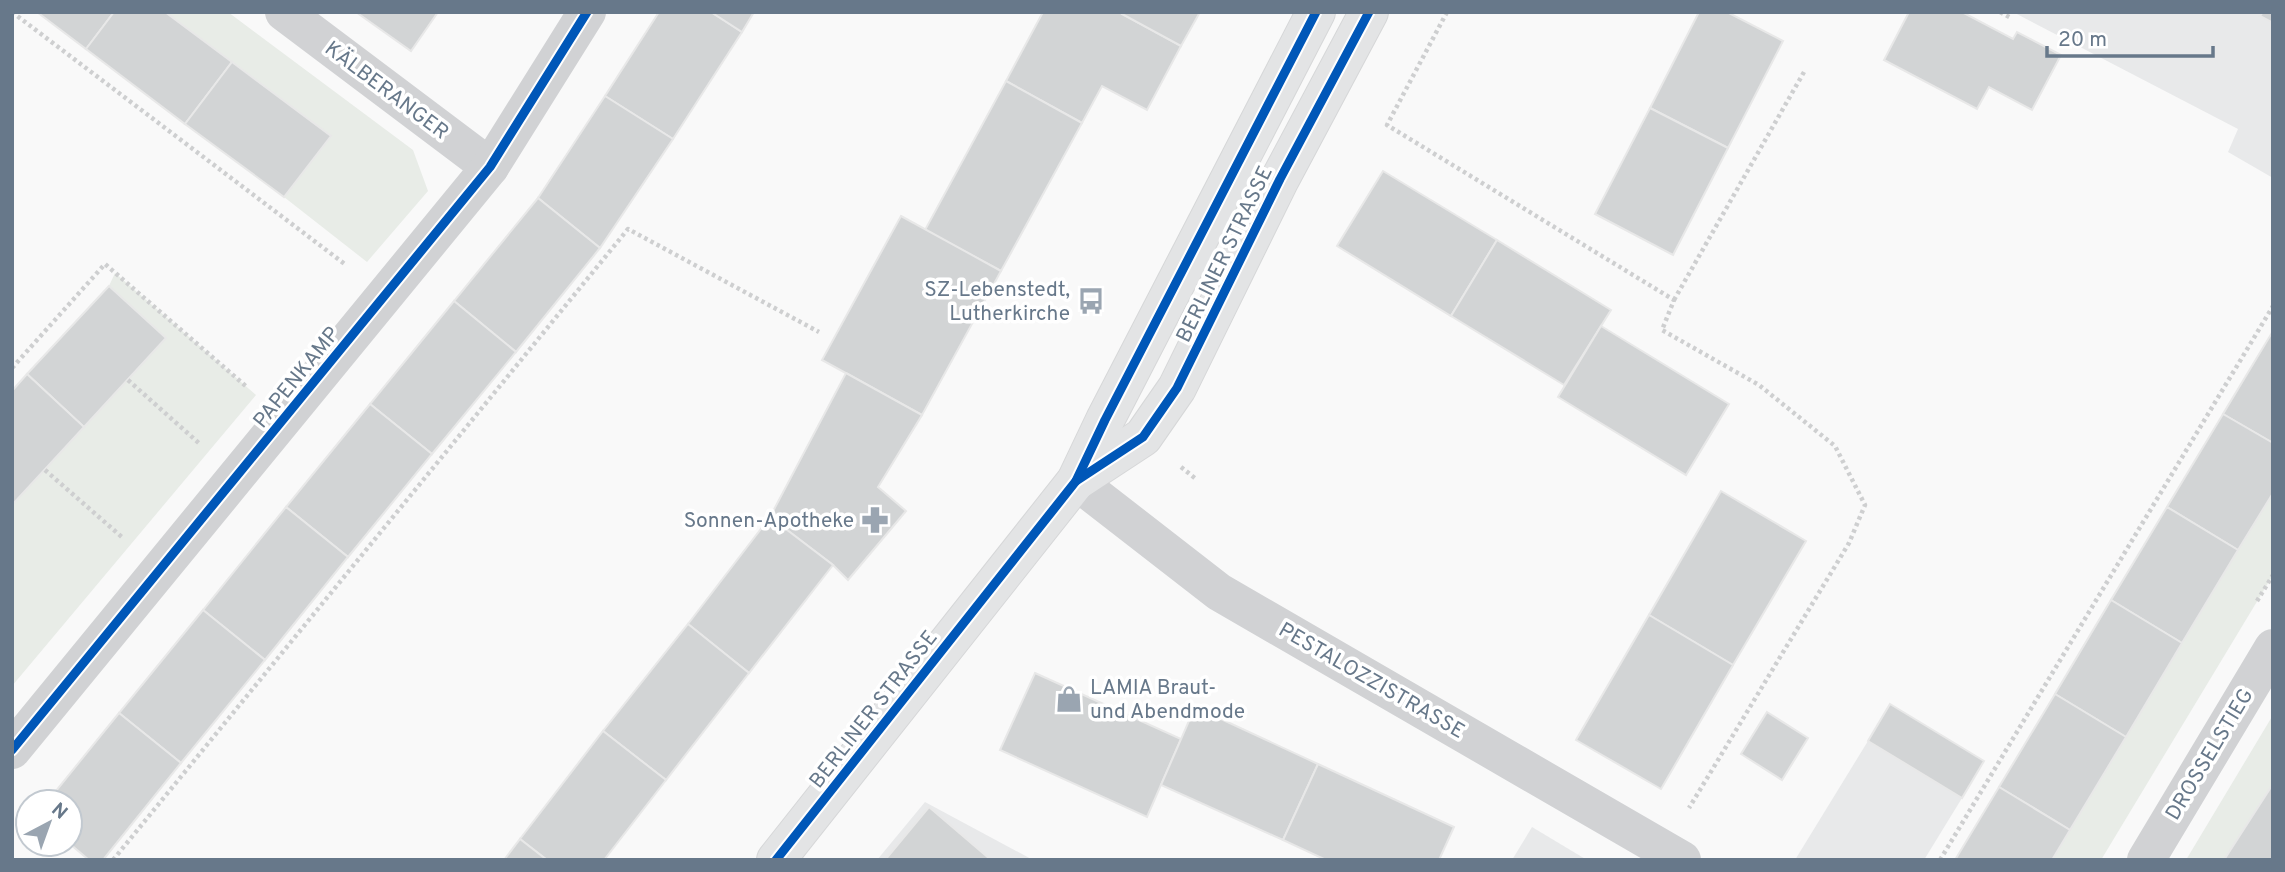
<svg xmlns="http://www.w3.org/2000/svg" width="2285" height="872" viewBox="0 0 2285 872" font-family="Overpass,sans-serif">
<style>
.built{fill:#e8e9ea}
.green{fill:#e8ece7}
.building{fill:#d2d4d5;stroke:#e8e8e8;stroke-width:2}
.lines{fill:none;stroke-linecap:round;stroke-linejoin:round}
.secondary-casing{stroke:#d6d7d8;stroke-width:40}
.path{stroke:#cecfd0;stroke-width:4.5;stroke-dasharray:3.5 3.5;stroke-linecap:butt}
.street{stroke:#d1d2d4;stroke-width:38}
.secondary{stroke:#e3e4e5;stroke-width:38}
.cycleway-casing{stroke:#fff;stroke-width:13}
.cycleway{stroke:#0057b8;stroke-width:9}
.labels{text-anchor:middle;stroke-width:7;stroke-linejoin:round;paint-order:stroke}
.street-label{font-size:21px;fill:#67788a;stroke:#fff}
.poi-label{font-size:21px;fill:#67788a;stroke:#fff;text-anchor:end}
</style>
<rect width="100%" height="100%" fill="#f9f9f9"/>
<g class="built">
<polygon points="2013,12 2273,12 2273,178 2228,152 2238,129"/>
<polygon points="1868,741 1962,798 1924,860 1795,860"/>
<polygon points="925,802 1033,860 877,860"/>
<polygon points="1532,827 1587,860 1512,860"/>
</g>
<g class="green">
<polygon points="166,12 228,12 413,150 428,191 367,262 284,197 330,135"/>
<polygon points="115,273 256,395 12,686 12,505 166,338 109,286"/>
<polygon points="2273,492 2273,575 2101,860 2052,860"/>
<polygon points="2273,715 2273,783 2224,860 2186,860"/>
</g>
<g class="building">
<polygon points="37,12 114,12 86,49"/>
<polygon points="114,12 165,12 232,62 185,124 86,49"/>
<polygon points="356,12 438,12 411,51"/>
<polygon points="659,12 711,12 742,32 673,139 605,96"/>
<polygon points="711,12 754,12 742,32"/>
<polygon points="1043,12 1119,12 1181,46 1147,110 1102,86 1082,123 1006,81"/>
<polygon points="1123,12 1200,12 1181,46 1122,14"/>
<polygon points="1699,12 1727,12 1783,41 1728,148 1650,108"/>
<polygon points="1909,12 1962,12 2013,39 2017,32 2061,55 2032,110 1989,87 1977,109 1884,60"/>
<polygon points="2263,12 2273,12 2273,23 2260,16"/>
<polygon points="232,62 331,136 284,197 185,124"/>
<polygon points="1006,81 1082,123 1001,271 925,230"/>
<polygon points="605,96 673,139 600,248 538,198"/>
<polygon points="1650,108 1728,148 1673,255 1595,214"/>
<polygon points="1383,171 1497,240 1451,316 1337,246"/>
<polygon points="538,198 600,248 516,352 454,301"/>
<polygon points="901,216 1001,271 922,415 822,360"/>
<polygon points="1497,240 1611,310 1564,385 1451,316"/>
<polygon points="109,286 166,338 84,427 27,374"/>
<polygon points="454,301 516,352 432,454 370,404"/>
<polygon points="1601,326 1729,404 1686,475 1558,397"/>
<polygon points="2273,331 2273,443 2223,414"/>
<polygon points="846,373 922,415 878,487 906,511 848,580 833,565 770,517"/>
<polygon points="27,374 84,427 12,505 12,391"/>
<polygon points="370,404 432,454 348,557 286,507"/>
<polygon points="2223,414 2273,443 2273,493 2238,550 2167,507"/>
<polygon points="1721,491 1806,541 1733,665 1649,615"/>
<polygon points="286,507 348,557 265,660 203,610"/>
<polygon points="2167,507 2238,550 2182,643 2111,600"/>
<polygon points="770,517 833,565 749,673 688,624"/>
<polygon points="2111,600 2182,643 2126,737 2055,694"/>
<polygon points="203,610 265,660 181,763 119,713"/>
<polygon points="1649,615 1733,665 1661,789 1576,740"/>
<polygon points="688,624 749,673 666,780 603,731"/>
<polygon points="1035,673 1181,739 1147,817 1000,750"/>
<polygon points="2055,694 2126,737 2070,830 1999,787"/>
<polygon points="1890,704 1984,761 1962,798 1868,741"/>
<polygon points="1195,707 1318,764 1283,840 1161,785"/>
<polygon points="1767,712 1808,738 1782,780 1741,754"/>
<polygon points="119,713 181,763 103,860 89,860 70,844 70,802 47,802"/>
<polygon points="603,731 666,780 604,860 547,860 520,839"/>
<polygon points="1318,764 1454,827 1439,860 1326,860 1283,840"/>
<polygon points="2273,784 2273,860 2224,860"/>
<polygon points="1999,787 2070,830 2052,860 1955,860"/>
<polygon points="929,807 991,860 885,860"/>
<polygon points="520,839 547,860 504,860"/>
</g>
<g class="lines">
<defs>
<g id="secondary">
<polyline points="1076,481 1143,437 1177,388 1280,179 1369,12"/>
<polyline points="776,860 1076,481 1105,420 1316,12"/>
</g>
</defs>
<use href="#secondary" class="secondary-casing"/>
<g class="path">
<polyline points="12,12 346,265"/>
<polyline points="1447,12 1387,125 1674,300 1662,330 1759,385 1835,446 1865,505 1849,543 1689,808"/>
<polyline points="2000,12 2011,18"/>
<polyline points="1674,300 1804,72"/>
<polyline points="12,368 105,264 248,388"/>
<polyline points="128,380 201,445"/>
<polyline points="1181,467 1196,479"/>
<polyline points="45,470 123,538"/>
<polyline points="2257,601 2273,575"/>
<polyline points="113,860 628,229 819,332"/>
<polyline points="1940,860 2273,306"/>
</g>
<g class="street">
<polyline points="284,12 490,167"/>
<polyline points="1076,481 1219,592 1682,860"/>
<polyline points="12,750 490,167 587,12"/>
<polyline points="2146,860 2273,648"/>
</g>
<use href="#secondary" class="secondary"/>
<defs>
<g id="cycleway">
<polyline points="1076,481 1143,437 1177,388 1280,179 1369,12"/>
<polyline points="12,750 490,167 587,12"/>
<polyline points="776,860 1076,481 1105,420 1316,12"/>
</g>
</defs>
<use href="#cycleway" class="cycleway-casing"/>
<use href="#cycleway" class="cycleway"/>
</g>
<defs>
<symbol id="bus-bare" viewBox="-9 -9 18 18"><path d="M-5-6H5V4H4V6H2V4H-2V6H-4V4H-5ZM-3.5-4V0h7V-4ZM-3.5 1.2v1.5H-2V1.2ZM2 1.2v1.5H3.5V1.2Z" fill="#9aa5b1" stroke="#fff" stroke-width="2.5" paint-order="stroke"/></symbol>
<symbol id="pharmacy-bare" viewBox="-9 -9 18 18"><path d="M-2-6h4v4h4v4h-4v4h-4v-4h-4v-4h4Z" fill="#9aa5b1" stroke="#fff" stroke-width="2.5" paint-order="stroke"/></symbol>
<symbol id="shop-bare" viewBox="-9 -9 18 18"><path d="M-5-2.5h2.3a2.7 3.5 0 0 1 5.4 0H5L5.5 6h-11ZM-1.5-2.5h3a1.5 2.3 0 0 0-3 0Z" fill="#9aa5b1" stroke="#fff" stroke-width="2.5" paint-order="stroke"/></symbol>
</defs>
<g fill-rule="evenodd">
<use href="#bus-bare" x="1072" y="282" width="38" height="38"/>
<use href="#pharmacy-bare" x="856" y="501" width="38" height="38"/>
<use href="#shop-bare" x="1050" y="680" width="38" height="38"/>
</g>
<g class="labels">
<g class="street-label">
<text transform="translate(387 90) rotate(37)" y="7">KÄLBERANGER</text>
<text transform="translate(1224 254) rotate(-64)" y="7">BERLINER STRASSE</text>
<text transform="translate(296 377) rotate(-51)" y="7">PAPENKAMP</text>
<text transform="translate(1372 680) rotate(30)" y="7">PESTALOZZISTRASSE</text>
<text transform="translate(873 709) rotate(-52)" y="7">BERLINER STRASSE</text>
<text transform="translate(2209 754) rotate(-59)" y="7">DROSSELSTIEG</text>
</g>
<g class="poi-label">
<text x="1070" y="296">SZ-Lebenstedt,<tspan x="1070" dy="24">Lutherkirche</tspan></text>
<text x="854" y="527">Sonnen-Apotheke</text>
<text x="1090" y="694" text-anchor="start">LAMIA Braut-<tspan x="1090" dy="24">und Abendmode</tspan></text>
</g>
</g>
<rect width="2285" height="872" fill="none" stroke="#67788a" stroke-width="28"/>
<g transform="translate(49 823) rotate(41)"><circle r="33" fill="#ffffff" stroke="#c2c9d0" stroke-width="2"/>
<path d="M0-5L12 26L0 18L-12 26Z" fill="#9aa5b1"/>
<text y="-10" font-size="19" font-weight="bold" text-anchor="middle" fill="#67788a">N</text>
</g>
<path d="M2047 46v10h166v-10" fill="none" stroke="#67788a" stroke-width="3.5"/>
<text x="2058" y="46" font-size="21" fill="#67788a" stroke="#ffffff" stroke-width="5" paint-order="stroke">20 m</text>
</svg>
